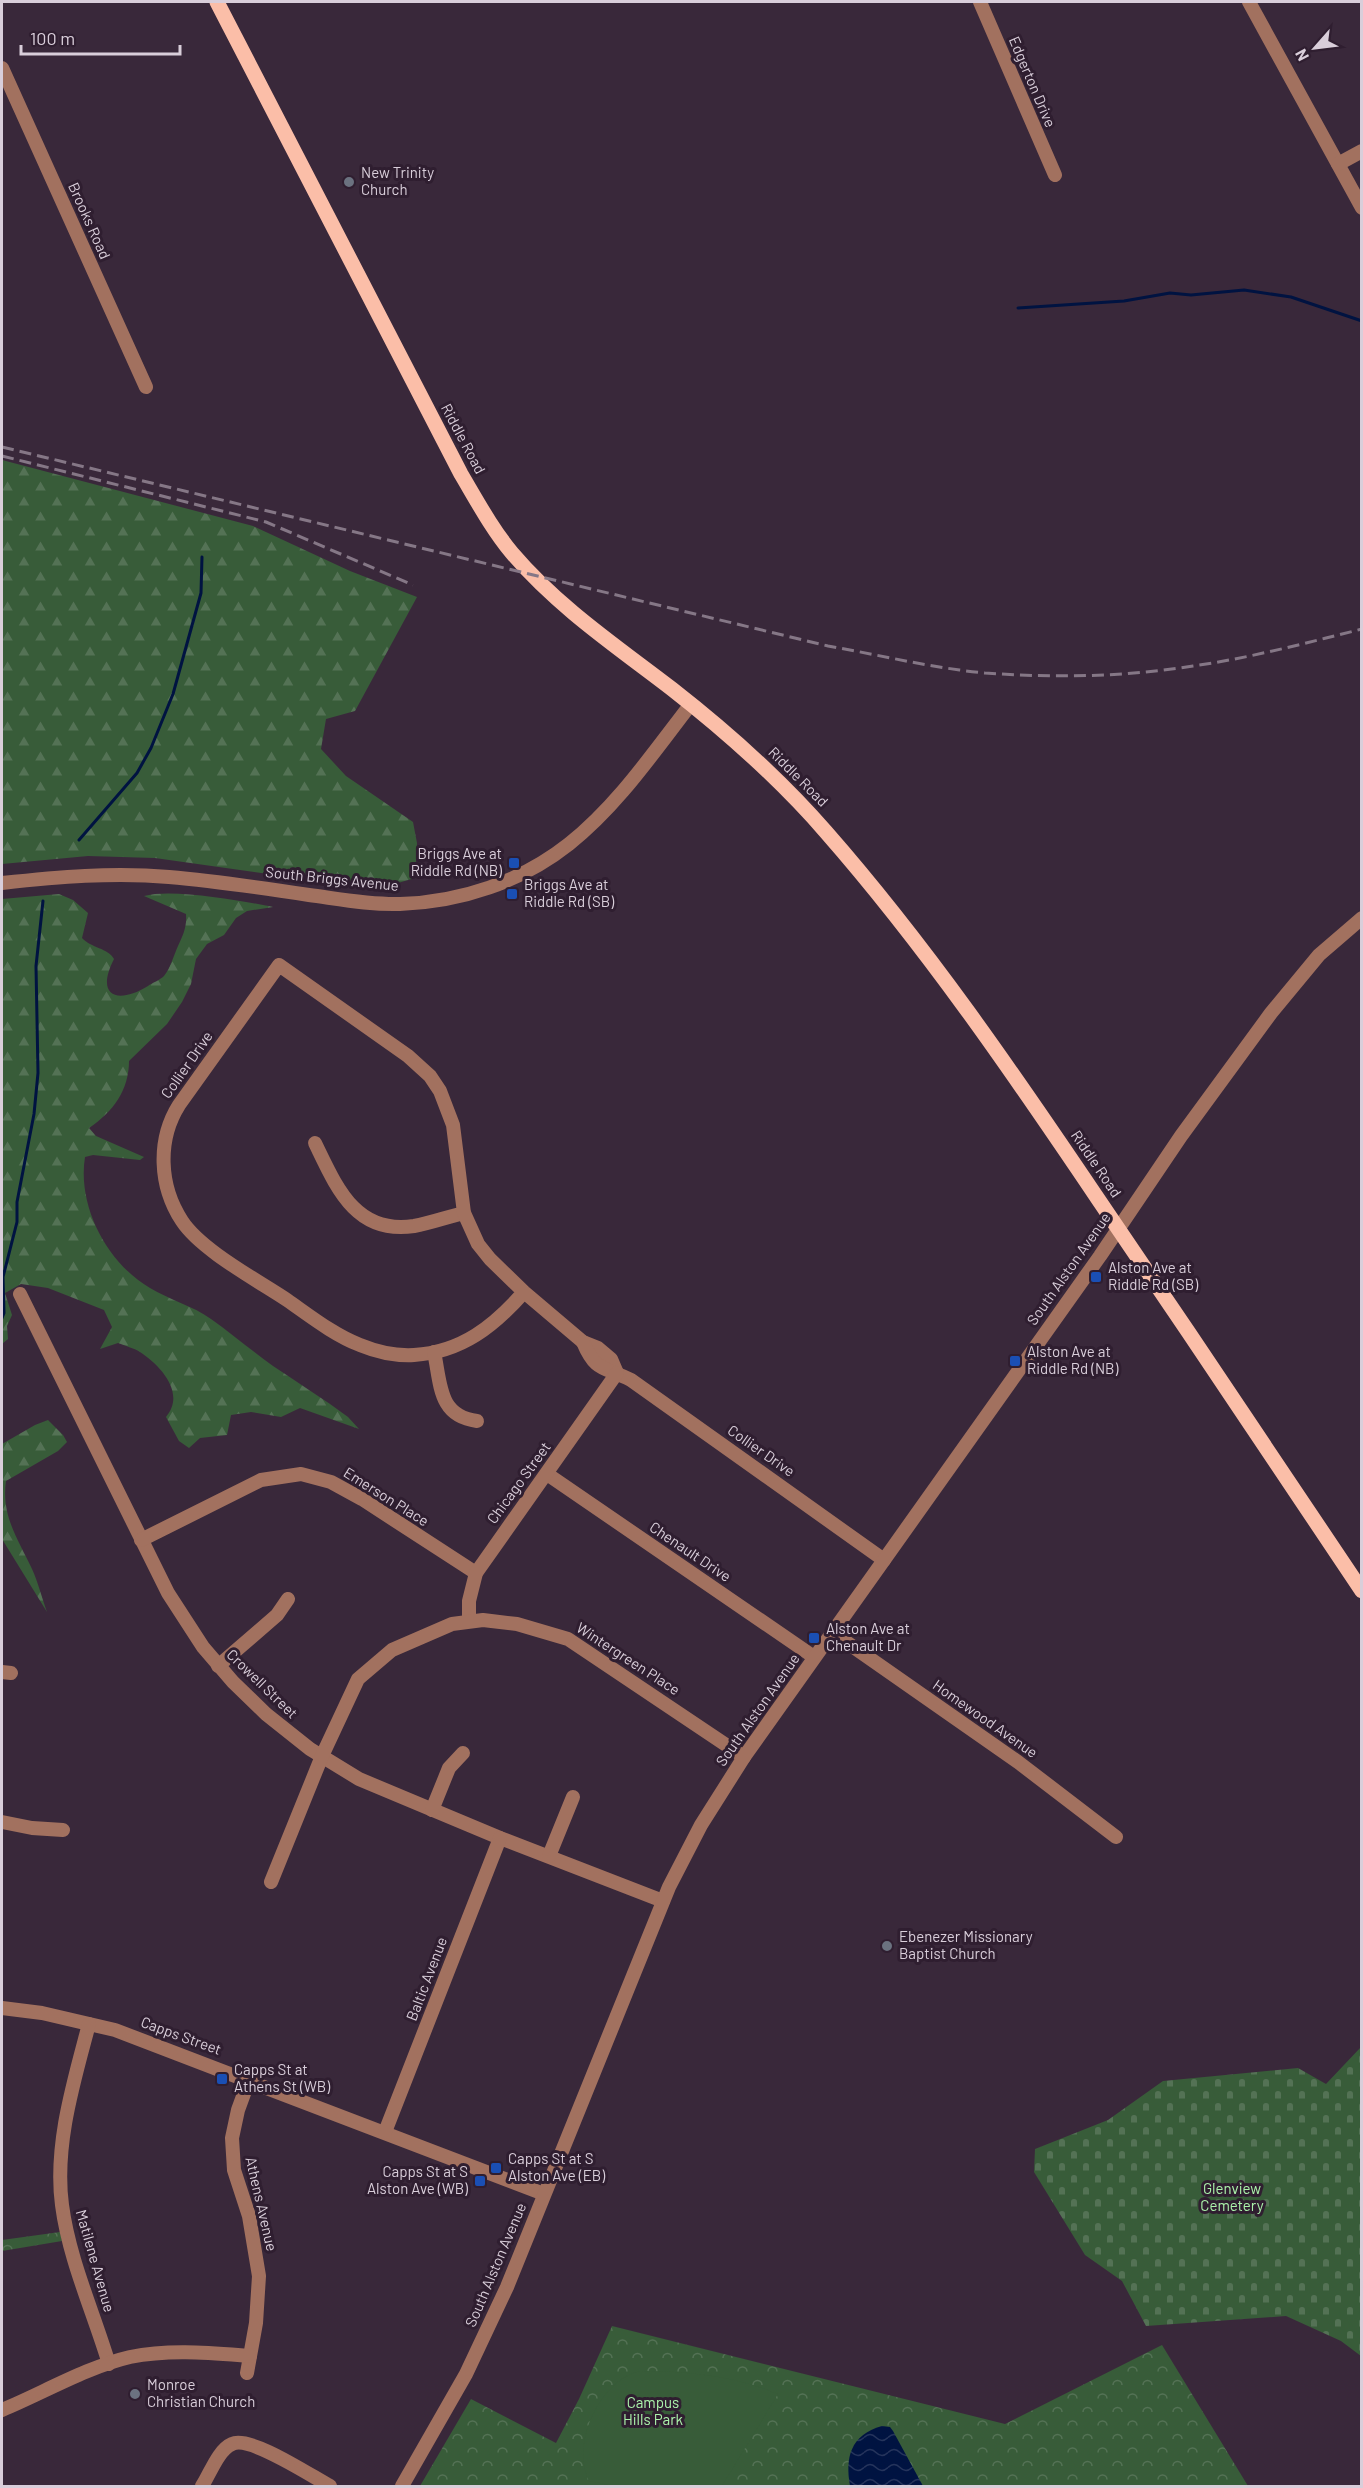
<svg xmlns="http://www.w3.org/2000/svg" width="1363" height="2488" viewBox="0 0 1363 2488" font-family="Barlow,sans-serif">
<style>
.forest{fill:url(#forest-firs)}
.cemetery{fill:url(#cemetery-stones)}
.park{fill:url(#park-crowns)}
.pitch{fill:#385c39}
.water{fill:url(#water-waves)}
.lines{fill:none;stroke-linecap:round;stroke-linejoin:round}
.stream{stroke:#001341;stroke-width:3}
.minor{stroke:#a2715f;stroke-width:14}
.major{stroke:#fbbea8;stroke-width:15}
.rail{stroke:#857786;stroke-width:3;stroke-dasharray:12 6;stroke-linecap:butt}
.worship-dot{fill:#6b7280;stroke:#2f1e30;stroke-width:2}
.transit-dot{fill:#1a4fb4;stroke:#2f1e30;stroke-width:2}
.labels{text-anchor:middle;stroke-width:6;stroke-linejoin:round;paint-order:stroke}
.street-label{font-size:15px;fill:#d9ceda;stroke:#2f1e30}
.poi-label{font-size:15px;fill:#d9ceda;stroke:#2f1e30;text-anchor:start}
.park-label{font-size:15px;fill:#acf4ab;stroke:#2f1e30}
</style>
<defs>
<pattern id="forest-firs" width="22" height="20" patternUnits="userSpaceOnUse" patternTransform="scale(1.5)"><rect width="22" height="20" fill="#385c39"/><path d="M5 1l3.5 6h-7zM16 11l3.5 6h-7z" fill="#547255"/></pattern>
<pattern id="cemetery-stones" width="16" height="16" patternUnits="userSpaceOnUse" patternTransform="scale(1.5)"><rect width="16" height="16" fill="#385c39"/><path d="M2 7V4a2 2 0 0 1 4 0v3zM10 15v-3a2 2 0 0 1 4 0v3z" fill="#547255"/></pattern>
<pattern id="park-crowns" width="20" height="18" patternUnits="userSpaceOnUse" patternTransform="scale(1.5)"><rect width="20" height="18" fill="#385c39"/><path d="M2 6a3 3 0 1 1 6 0M12 15a3 3 0 1 1 6 0" fill="none" stroke="#547255"/></pattern>
<pattern id="water-waves" width="16" height="10" patternUnits="userSpaceOnUse" patternTransform="scale(1.5)"><rect width="16" height="10" fill="#001341"/><path d="M0 5q4-4 8 0t8 0" fill="none" stroke="#25345c"/></pattern>
</defs>
<rect width="100%" height="100%" fill="#39283a"/>
<g class="forest">
<polygon points="2,460 253,526 350,571 417,597 355,711 326,719 321,749 346,776 413,822 417,843 415,878 391,885 353,882 269,874 155,858 88,856 2,864"/>
<path d="M 59,894 L 73,900 L 88,913 L 82,938 C 91,948 108,948 114,959 C 95,996 117,1005 148,986 C 152,983 160,980 164,976 C 170,969 174,955 178,946 C 183,935 187,927 186,914 L 144,896 C 172,888 243,901 273,907 L 247,911 L 236,918 L 224,935 L 207,944 L 196,959 L 191,984 L 182,1002 L 167,1024 L 129,1061 C 129,1090 113,1112 89,1128 L 96,1136 L 144,1157 L 140,1160 L 93,1155 L 85,1157 C 77,1206 107,1263 150,1288 C 170,1300 193,1306 211,1319 C 232,1334 252,1351 273,1366 C 298,1383 324,1399 348,1417 L 359,1429 L 300,1408 L 281,1417 L 251,1412 L 231,1415 L 227,1435 L 200,1438 L 189,1448 L 179,1441 L 166,1417 C 186,1393 161,1366 140,1352 C 134,1348 125,1346 118,1343 L 100,1349 L 112,1327 L 104,1310 L 48,1288 L 21,1284 L 5,1293 L 12,1315 L 7,1326 L 8,1339 L 2,1344 L 2,899 Z"/>
<path d="M 48,1420 L 63,1435 L 67,1442 L 58,1451 L 6,1481 C 1,1516 18,1539 32,1569 C 38,1582 42,1598 47,1612 L 2,1539 L 2,1444 L 35,1425 Z"/>
</g>
<polygon class="cemetery" points="1361,2047 1361,2356 1341,2341 1286,2316 1146,2326 1122,2281 1085,2255 1034,2172 1035,2149 1108,2120 1163,2081 1298,2068 1326,2084"/>
<g class="park">
<polygon points="60,2232 62,2241 2,2251 2,2240"/>
<polygon points="612,2326 1005,2424 1162,2345 1248,2486 420,2486 471,2399 556,2443 579,2399"/>
</g>
<path class="pitch" d="M 640,2371 C 687,2371 735,2376 778,2394 L 722,2486 L 615,2486 L 589,2481 C 570,2444 600,2380 640,2371 Z"/>
<path class="water" d="M 882,2426 L 890,2427 L 893,2431 L 923,2486 L 850,2486 C 845,2458 850,2435 882,2426 Z"/>
<g class="lines">
<g class="stream">
<polyline points="1018,308 1124,301 1170,293 1191,295 1244,290 1291,297 1362,321"/>
<polyline points="79,840 137,773 151,748 173,694 201,593 202,557"/>
<polyline points="2,1318 4,1313 3,1277 17,1222 17,1202 34,1114 38,1073 36,966 43,901"/>
</g>
<g class="minor">
<polyline points="980,2 1055,175"/>
<polyline points="1249,2 1362,208"/>
<polyline points="2,68 146,387"/>
<polyline points="1338,164 1362,151"/>
<path d="M 2,883 C 57,877 113,872 169,877 C 216,881 263,888 309,895 C 339,899 370,905 400,904 C 461,902 521,882 569,844 C 617,806 653,753 691,704"/>
<path d="M 315,1143 C 336,1186 355,1235 414,1226 C 431,1223 447,1217 464,1213"/>
<path d="M 524,1292 C 494,1326 462,1352 414,1355 C 396,1356 377,1352 360,1345 C 334,1335 310,1316 287,1300 C 257,1280 201,1250 182,1221 C 159,1186 157,1140 179,1105 L 279,965 L 408,1056 L 430,1076 L 440,1091 L 453,1125 L 464,1213 L 478,1244 L 490,1259 L 524,1292 L 583,1342 L 598,1348 L 611,1359 L 617,1373"/>
<polyline points="20,1294 168,1593 203,1647 233,1682 266,1714 310,1749 359,1779 500,1838 663,1901"/>
<path d="M 583,1342 C 596,1373 604,1366 631,1380 L 884,1560"/>
<path d="M 434,1352 C 441,1384 438,1416 477,1421"/>
<polyline points="547,1474 814,1657"/>
<polyline points="141,1540 261,1480 301,1474 331,1482 362,1499 476,1573"/>
<polyline points="469,1620 469,1601 476,1573 617,1373"/>
<polyline points="832,1632 1018,1762 1116,1837"/>
<polyline points="218,1666 277,1615 288,1599"/>
<polyline points="2,1672 11,1673"/>
<polyline points="432,1810 449,1768 463,1753"/>
<polyline points="2,1822 32,1828 63,1830"/>
<polyline points="549,1856 573,1797"/>
<polyline points="271,1882 322,1756 358,1679 392,1650 452,1624 483,1620 517,1624 568,1639 744,1757"/>
<polyline points="2,2008 42,2013 115,2030 544,2194"/>
<path d="M 89,2024 C 74,2081 54,2145 62,2205 C 69,2259 93,2311 109,2364"/>
<polyline points="385,2132 500,1838"/>
<polyline points="247,2373 256,2323 259,2276 249,2216 234,2170 232,2138 238,2110 249,2080"/>
<path d="M 2,2410 C 43,2393 87,2367 130,2357 C 170,2349 210,2353 250,2356"/>
<path d="M 202,2486 C 210,2474 218,2450 232,2444 C 250,2435 311,2476 330,2486"/>
<polyline points="402,2486 466,2374 507,2287 669,1887 701,1825 744,1757 1100,1256 1181,1136 1271,1013 1319,955 1362,918"/>
</g>
<path class="major" d="M 217,2 L 461,474 C 477,501 492,529 512,553 C 558,607 616,646 672,689 C 727,732 780,779 826,832 C 926,946 1013,1073 1098,1199 C 1187,1329 1274,1460 1362,1591"/>
<g class="rail">
<path d="M 2,447 L 828,646 C 880,655 932,668 985,673 C 1054,678 1124,677 1193,666 C 1250,658 1306,643 1362,629"/>
<polyline points="2,456 266,522 413,585"/>
</g>
</g>
<g class="worship-dot">
<circle cx="349" cy="182" r="6"/>
<circle cx="887" cy="1946" r="6"/>
<circle cx="135" cy="2394" r="6"/>
</g>
<g class="transit-dot">
<rect x="508" y="857" width="12" height="12" rx="3"/>
<rect x="506" y="888" width="12" height="12" rx="3"/>
<rect x="1090" y="1271" width="12" height="12" rx="3"/>
<rect x="1009" y="1355" width="12" height="12" rx="3"/>
<rect x="808" y="1632" width="12" height="12" rx="3"/>
<rect x="216" y="2073" width="12" height="12" rx="3"/>
<rect x="490" y="2162" width="12" height="12" rx="3"/>
<rect x="474" y="2175" width="12" height="12" rx="3"/>
</g>
<g class="labels">
<g class="street-label">
<text transform="translate(1032 82) rotate(67)" y="5">Edgerton Drive</text>
<text transform="translate(89 221) rotate(66)" y="5">Brooks Road</text>
<text transform="translate(463 439) rotate(62)" y="5">Riddle Road</text>
<text transform="translate(798 777) rotate(45)" y="5">Riddle Road</text>
<text transform="translate(332 879) rotate(6)" y="5">South Briggs Avenue</text>
<text transform="translate(187 1065) rotate(-55)" y="5">Collier Drive</text>
<text transform="translate(1096 1164) rotate(56)" y="5">Riddle Road</text>
<text transform="translate(1069 1269) rotate(-55)" y="5">South Alston Avenue</text>
<text transform="translate(761 1451) rotate(35)" y="5">Collier Drive</text>
<text transform="translate(519 1483) rotate(-54)" y="5">Chicago Street</text>
<text transform="translate(386 1497) rotate(32)" y="5">Emerson Place</text>
<text transform="translate(690 1552) rotate(34)" y="5">Chenault Drive</text>
<text transform="translate(628 1659) rotate(33)" y="5">Wintergreen Place</text>
<text transform="translate(262 1684) rotate(44)" y="5">Crowell Street</text>
<text transform="translate(758 1710) rotate(-55)" y="5">South Alston Avenue</text>
<text transform="translate(985 1719) rotate(35)" y="5">Homewood Avenue</text>
<text transform="translate(427 1979) rotate(-69)" y="5">Baltic Avenue</text>
<text transform="translate(181 2036) rotate(20)" y="5">Capps Street</text>
<text transform="translate(261 2204) rotate(77)" y="5">Athens Avenue</text>
<text transform="translate(95 2261) rotate(74)" y="5">Matilene Avenue</text>
<text transform="translate(496 2265) rotate(-67)" y="5">South Alston Avenue</text>
</g>
<g class="poi-label">
<text x="361" y="178">New Trinity<tspan x="361" dy="17">Church</tspan></text>
<text x="502" y="859" text-anchor="end">Briggs Ave at<tspan x="502" dy="17">Riddle Rd (NB)</tspan></text>
<text x="524" y="890">Briggs Ave at<tspan x="524" dy="17">Riddle Rd (SB)</tspan></text>
<text x="1108" y="1273">Alston Ave at<tspan x="1108" dy="17">Riddle Rd (SB)</tspan></text>
<text x="1027" y="1357">Alston Ave at<tspan x="1027" dy="17">Riddle Rd (NB)</tspan></text>
<text x="826" y="1634">Alston Ave at<tspan x="826" dy="17">Chenault Dr</tspan></text>
<text x="899" y="1942">Ebenezer Missionary<tspan x="899" dy="17">Baptist Church</tspan></text>
<text x="234" y="2075">Capps St at<tspan x="234" dy="17">Athens St (WB)</tspan></text>
<text x="508" y="2164">Capps St at S<tspan x="508" dy="17">Alston Ave (EB)</tspan></text>
<text x="468" y="2177" text-anchor="end">Capps St at S<tspan x="468" dy="17">Alston Ave (WB)</tspan></text>
<text x="147" y="2390">Monroe<tspan x="147" dy="17">Christian Church</tspan></text>
</g>
<g class="park-label">
<text x="1232" y="2194">Glenview<tspan x="1232" dy="17">Cemetery</tspan></text>
<text x="653" y="2408">Campus<tspan x="653" dy="17">Hills Park</tspan></text>
</g>
</g>
<rect width="1363" height="2488" fill="none" stroke="#d9ceda" stroke-width="6"/>
<g transform="translate(1315 48) rotate(242)" stroke="#2f1e30" stroke-width="4.5" paint-order="stroke">
<path d="M0-4.5L10 22L0 15L-10 22Z" fill="#d9ceda"/>
<text y="-9" font-size="16" font-weight="bold" text-anchor="middle" fill="#d9ceda">N</text>
</g>
<path d="M21 45v9h159v-9" fill="none" stroke="#d9ceda" stroke-width="3"/>
<text x="30" y="45" font-size="18" fill="#d9ceda" stroke="#2f1e30" stroke-width="4.5" paint-order="stroke">100 m</text>
</svg>
